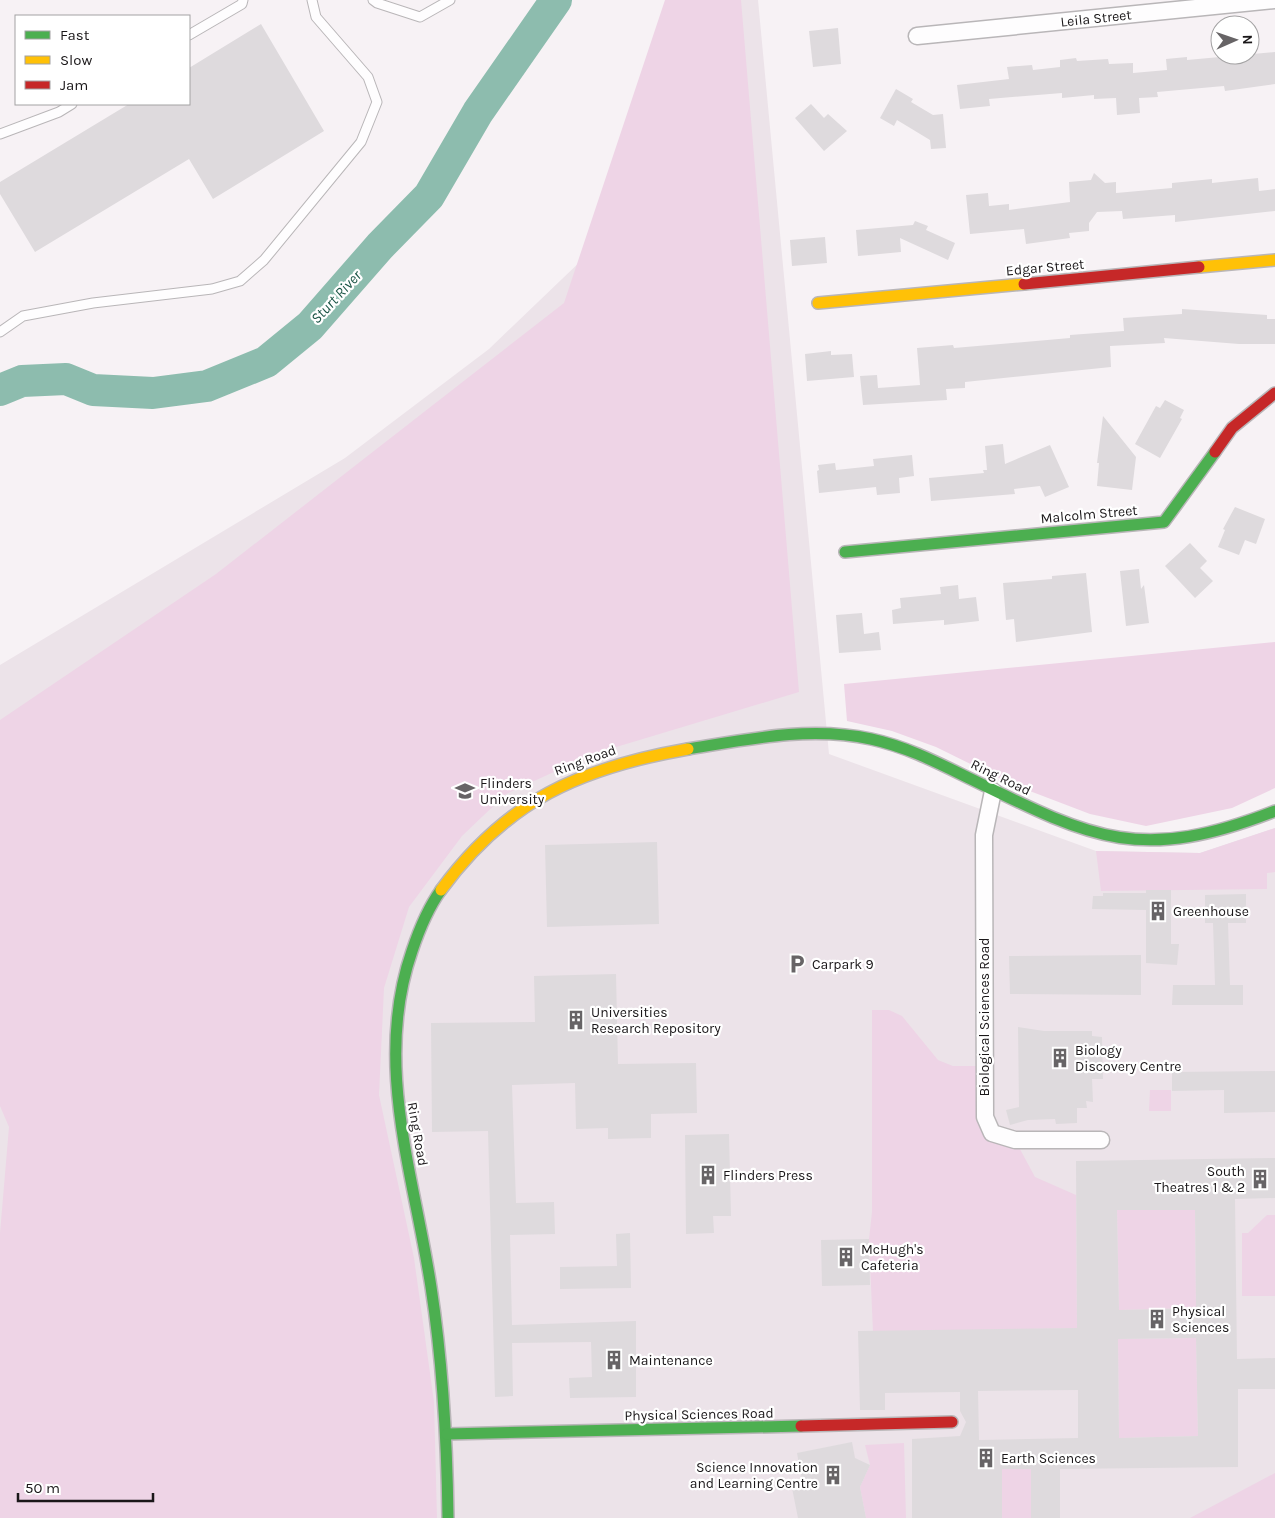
<svg xmlns="http://www.w3.org/2000/svg" width="1275" height="1518" viewBox="0 0 1275 1518" font-family="Karla,sans-serif">
<style>
.built{fill:#ece3e9}
.green{fill:#eed4e6}
.lines{fill:none;stroke-linecap:round;stroke-linejoin:round}
.river{stroke:#8dbcae;stroke-width:32}
.building{fill:#dedadd;fill-rule:evenodd}
.lane-casing{stroke:#b9b6b8;stroke-width:11}
.street-casing{stroke:#b9b6b8;stroke-width:19}
.fast-casing{stroke:#b9b6b8;stroke-width:14}
.slow-casing{stroke:#b9b6b8;stroke-width:14}
.jam-casing{stroke:#b9b6b8;stroke-width:14}
.lane{stroke:#fefdfe;stroke-width:9}
.street{stroke:#fefdfe;stroke-width:16}
.fast{stroke:#4caf50;stroke-width:11}
.slow{stroke:#ffc107;stroke-width:11}
.jam{stroke:#c62828;stroke-width:11}
.labels{text-anchor:middle;stroke-width:4.5;stroke-linejoin:round;paint-order:stroke}
.street-label{font-size:14px;fill:#1a1719;stroke:#fff}
.poi-label{font-size:14px;fill:#1a1719;stroke:#fff;text-anchor:start}
.water-label{font-size:15px;font-style:italic;fill:#1b5546;stroke:#fff}
</style>
<rect width="100%" height="100%" fill="#f7f2f5"/>
<polygon class="built" points="672,0 758,0 829,754 1096,851 1200,853 1275,828 1275,1518 0,1518 0,665 345,458 489,349 586,256"/>
<g class="green">
<polygon points="665,0 741,0 799,692 593,754 506,794 462,836 409,907 384,988 379,1095 414,1258 434,1402 437,1518 0,1518 0,1233 9,1127 0,1106 0,720 216,574 564,303"/>
<polygon points="1275,642 1275,788 1232,808 1146,826 1090,814 1009,783 936,747 892,731 847,721 844,684"/>
<polygon points="1275,828 1275,872 1267,873 1267,889 1101,891 1096,851 1200,853"/>
<polygon points="872,1010 889,1010 902,1016 938,1060 953,1066 984,1066 985,1117 1015,1140 1035,1177 1076,1195 1077,1328 873,1332 869,1239 872,1212"/>
<polygon points="1150,1090 1171,1090 1171,1111 1149,1111"/>
<polygon points="1117,1210 1195,1210 1196,1308 1119,1310"/>
<polygon points="1267,1215 1275,1215 1275,1296 1242,1296 1242,1233 1248,1233"/>
<polygon points="1196,1338 1198,1436 1119,1438 1118,1339"/>
<polygon points="904,1443 906,1518 866,1518 860,1487 870,1465 865,1445"/>
<rect x="1002" y="1469" width="29" height="49"/>
<polygon points="1275,1473 1275,1518 1190,1518"/>
</g>
<g class="lines">
<polyline class="river" points="0,390 22,381 66,379 93,390 153,393 207,386 266,362 310,326 380,246 429,196 478,112 556,0"/>
</g>
<g class="building">
<polygon points="261,24 324,131 213,199 189,159 35,252 0,194 0,182 129,104 189,104 189,68"/>
<polygon points="838,28 841,64 813,67 809,31"/>
<polygon points="1275,52 1275,84 1225,91 1224,86 1157,92 1158,97 1139,98 1140,113 1117,115 1116,98 1094,99 1094,95 1062,98 1062,93 989,99 990,106 960,109 957,85 1009,79 1007,67 1032,65 1033,70 1060,67 1060,60 1076,58 1077,61 1108,59 1109,64 1133,63 1133,73 1167,70 1166,59 1187,57 1187,60"/>
<polygon points="896,89 913,99 911,102 933,115 943,114 946,148 931,149 930,140 897,120 894,126 880,118"/>
<polygon points="811,104 824,118 828,114 847,131 824,151 795,118"/>
<polygon points="1094,173 1105,183 1116,182 1116,193 1172,188 1172,183 1212,179 1212,183 1258,178 1259,191 1275,189 1275,211 1175,222 1175,215 1123,219 1122,211 1097,212 1089,223 1089,231 1069,233 1070,238 1026,244 1024,229 970,234 966,195 988,193 989,206 1009,204 1009,210 1070,202 1069,182 1091,180"/>
<polygon points="915,221 928,226 926,230 955,243 948,260 900,238 901,252 858,256 856,230 913,225"/>
<polygon points="825,237 827,263 792,266 790,240"/>
<polygon points="1182,309 1267,315 1267,319 1275,319 1275,344 1239,344 1164,338 1165,343 1110,346 1111,367 965,382 965,388 946,389 947,400 863,405 860,376 877,375 878,388 920,385 917,348 953,345 954,348 1070,338 1070,335 1124,331 1123,318 1182,314"/>
<polygon points="831,351 831,355 852,354 854,377 807,381 805,354"/>
<polygon points="1165,400 1184,410 1180,418 1182,419 1160,458 1135,444 1156,406 1160,408"/>
<polygon points="1103,416 1136,457 1132,490 1097,486 1099,463 1097,463"/>
<polygon points="1003,444 1005,464 1050,445 1069,487 1045,497 1040,486 1014,489 1015,494 931,501 929,478 984,473 983,470 987,470 985,446"/>
<polygon points="912,455 914,476 899,478 900,493 877,495 876,487 819,493 817,471 819,470 818,465 835,463 836,470 874,466 873,459"/>
<polygon points="1235,507 1265,519 1256,544 1245,540 1239,555 1218,547 1225,530 1223,529"/>
<polygon points="1190,543 1207,561 1200,568 1213,581 1195,598 1165,566"/>
<polygon points="1139,569 1141,589 1144,585 1149,623 1126,626 1120,571"/>
<polygon points="1086,573 1092,632 1016,642 1014,619 1006,620 1003,583 1052,579 1052,576"/>
<polygon points="958,585 959,599 976,597 979,621 944,625 944,620 893,624 892,610 901,608 900,598 941,594 940,587"/>
<polygon points="862,613 864,634 879,632 881,650 839,653 836,615"/>
<polygon points="657,842 659,924 547,927 545,845"/>
<polygon points="1146,890 1171,890 1171,944 1179,944 1177,965 1146,963 1146,910 1092,909 1093,896 1103,896 1103,893 1146,893"/>
<polygon points="1246,894 1246,923 1228,923 1230,985 1243,985 1243,1005 1172,1005 1173,985 1215,985 1213,923 1205,923 1205,895"/>
<polygon points="1141,955 1141,995 1010,994 1009,956"/>
<polygon points="616,974 618,1064 696,1063 697,1113 651,1114 651,1138 608,1139 608,1128 576,1129 575,1083 512,1085 516,1203 554,1202 555,1234 510,1235 512,1325 636,1321 636,1397 570,1398 569,1378 592,1377 591,1342 512,1343 513,1396 495,1397 488,1131 432,1132 431,1023 535,1022 534,976"/>
<polygon points="1018,1027 1044,1031 1092,1031 1092,1036 1102,1037 1103,1079 1092,1079 1093,1102 1086,1101 1087,1108 1077,1108 1077,1123 1056,1124 1055,1119 1028,1120 1010,1125 1006,1110 1019,1107"/>
<polygon points="1275,1071 1275,1112 1224,1113 1224,1090 1172,1091 1172,1072"/>
<polygon points="729,1134 731,1216 713,1216 714,1233 686,1234 685,1135"/>
<path d="M 1275,1158 L 1275,1198 L 1235,1199 L 1237,1359 L 1275,1358 L 1275,1389 L 1238,1389 L 1238,1467 L 1060,1469 L 1060,1518 L 1031,1518 L 1031,1469 L 1002,1469 L 1002,1518 L 912,1518 L 912,1439 L 960,1436 L 966,1422 L 960,1411 L 960,1392 L 885,1393 L 885,1410 L 860,1410 L 858,1331 L 1077,1328 L 1076,1161 ZM 1117,1210 L 1195,1210 L 1196,1308 L 1119,1310 ZM 1196,1338 L 1198,1436 L 1119,1438 L 1118,1339 ZM 1078,1390 L 1078,1438 L 979,1440 L 978,1391 Z"/>
<polygon points="630,1233 631,1288 560,1289 560,1267 617,1266 616,1234"/>
<polygon points="869,1239 870,1285 822,1286 821,1240"/>
<polygon points="852,1442 855,1458 870,1465 860,1487 866,1518 798,1518 792,1488 803,1485 797,1453"/>
</g>
<g class="lines">
<defs>
<g id="lane">
<polyline points="373,0 377,3 420,17 450,0"/>
<polyline points="189,35 242,4 243,0"/>
<polyline points="0,134 59,112 72,104"/>
<polyline points="0,332 23,316 93,303 212,289 240,281 264,260 361,142 377,102 368,77 316,17 312,0"/>
</g>
<g id="street">
<polyline points="917,36 1275,0"/>
<polyline points="993,791 984,835 985,1117 992,1133 1015,1140 1101,1140"/>
</g>
<g id="fast">
<polyline points="845,552 1164,522 1215,452"/>
<path d="M 688,749 C 749,739 810,726 871,739 C 908,747 940,764 973,780 C 1095,840 1142,863 1275,811"/>
<path d="M 441,890 C 428,908 419,930 412,951 C 373,1063 414,1175 431,1287 C 443,1364 447,1441 448,1518"/>
<polyline points="447,1434 801,1426"/>
</g>
<g id="slow">
<polyline points="1199,267 1275,260"/>
<polyline points="818,303 1024,284"/>
<path d="M 441,890 C 507,800 580,768 688,749"/>
</g>
<g id="jam">
<polyline points="1024,284 1199,267"/>
<polyline points="1215,452 1232,428 1275,393"/>
<polyline points="801,1426 952,1422"/>
</g>
</defs>
<use href="#lane" class="lane-casing"/>
<use href="#street" class="street-casing"/>
<use href="#fast" class="fast-casing"/>
<use href="#slow" class="slow-casing"/>
<use href="#jam" class="jam-casing"/>
<use href="#lane" class="lane"/>
<use href="#street" class="street"/>
<use href="#fast" class="fast"/>
<use href="#slow" class="slow"/>
<use href="#jam" class="jam"/>
</g>
<defs>
<symbol id="university-bare" viewBox="-9 -9 18 18"><path d="M0-5L7-2L0 1L-7-2ZM-4 1L0 2.5L4 1V4Q0 6-4 4Z" fill="#676466" stroke="#fff" stroke-width="2.5" paint-order="stroke"/></symbol>
<symbol id="building-bare" viewBox="-9 -9 18 18"><path d="M-4-6H4V6H1V3H-1V6H-4ZM-2.5-4.3h1.7v1.8h-1.7ZM.8-4.3h1.7v1.8H.8ZM-2.5-1h1.7V.8h-1.7ZM.8-1h1.7V.8H.8Z" fill="#676466" stroke="#fff" stroke-width="2.5" paint-order="stroke"/></symbol>
<symbol id="parking-bare" viewBox="-9 -9 18 18"><path d="M-3.5-5.5H1a3.5 3.5 0 0 1 0 7H-1V5.5H-3.5ZM-1-3.4V-.6H.8a1.4 1.4 0 0 0 0-2.8Z" fill="#676466" stroke="#fff" stroke-width="2.5" paint-order="stroke"/></symbol>
</defs>
<g fill-rule="evenodd">
<use href="#university-bare" x="451" y="777" width="28" height="28"/>
<use href="#building-bare" x="1144" y="897" width="28" height="28"/>
<use href="#parking-bare" x="783" y="950" width="28" height="28"/>
<use href="#building-bare" x="562" y="1006" width="28" height="28"/>
<use href="#building-bare" x="1046" y="1044" width="28" height="28"/>
<use href="#building-bare" x="694" y="1161" width="28" height="28"/>
<use href="#building-bare" x="1246" y="1165" width="28" height="28"/>
<use href="#building-bare" x="832" y="1243" width="28" height="28"/>
<use href="#building-bare" x="1143" y="1305" width="28" height="28"/>
<use href="#building-bare" x="600" y="1346" width="28" height="28"/>
<use href="#building-bare" x="972" y="1444" width="28" height="28"/>
<use href="#building-bare" x="819" y="1461" width="28" height="28"/>
</g>
<g class="labels">
<g class="street-label">
<text transform="translate(1096 18) rotate(-6)" y="5">Leila Street</text>
<text transform="translate(1045 267) rotate(-5)" y="5">Edgar Street</text>
<text transform="translate(1089 514) rotate(-5)" y="5">Malcolm Street</text>
<text transform="translate(585 760) rotate(-20)" y="5">Ring Road</text>
<text transform="translate(1001 777) rotate(26)" y="5">Ring Road</text>
<text transform="translate(984 1017) rotate(-90)" y="5">Biological Sciences Road</text>
<text transform="translate(418 1134) rotate(80)" y="5">Ring Road</text>
<text transform="translate(699 1414) rotate(-1)" y="5">Physical Sciences Road</text>
</g>
<g class="poi-label">
<text x="480" y="788">Flinders<tspan x="480" dy="16">University</tspan></text>
<text x="1173" y="916">Greenhouse</text>
<text x="812" y="969">Carpark 9</text>
<text x="591" y="1017">Universities<tspan x="591" dy="16">Research Repository</tspan></text>
<text x="1075" y="1055">Biology<tspan x="1075" dy="16">Discovery Centre</tspan></text>
<text x="1245" y="1176" text-anchor="end">South<tspan x="1245" dy="16">Theatres 1 &amp; 2</tspan></text>
<text x="723" y="1180">Flinders Press</text>
<text x="861" y="1254">McHugh's<tspan x="861" dy="16">Cafeteria</tspan></text>
<text x="1172" y="1316">Physical<tspan x="1172" dy="16">Sciences</tspan></text>
<text x="629" y="1365">Maintenance</text>
<text x="1001" y="1463">Earth Sciences</text>
<text x="818" y="1472" text-anchor="end">Science Innovation<tspan x="818" dy="16">and Learning Centre</tspan></text>
</g>
<g class="water-label">
<text transform="translate(336 297) rotate(-47)" y="5">Sturt River</text>
</g>
</g>
<rect x="15" y="15" width="175" height="90" fill="#ffffff" stroke="#a3a2a3"/>
<rect x="25" y="31" width="25" height="8" fill="#4caf50" stroke="#a3a2a3"/>
<text x="60" y="40" font-size="15" fill="#1a1719">Fast</text>
<rect x="25" y="56" width="25" height="8" fill="#ffc107" stroke="#a3a2a3"/>
<text x="60" y="65" font-size="15" fill="#1a1719">Slow</text>
<rect x="25" y="81" width="25" height="8" fill="#c62828" stroke="#a3a2a3"/>
<text x="60" y="90" font-size="15" fill="#1a1719">Jam</text>
<g transform="translate(1235 40) rotate(88)"><circle r="24" fill="#ffffff" stroke="#a3a2a3"/>
<path d="M0-4L9 19L0 12L-9 19Z" fill="#676466"/>
<text y="-8" font-size="14" font-weight="bold" text-anchor="middle" fill="#1a1719">N</text>
</g>
<path d="M18 1493v8h135v-8" fill="none" stroke="#1a1719" stroke-width="2.5"/>
<text x="25" y="1493" font-size="15" fill="#1a1719" stroke="#ffffff" stroke-width="4" paint-order="stroke">50 m</text>
</svg>
